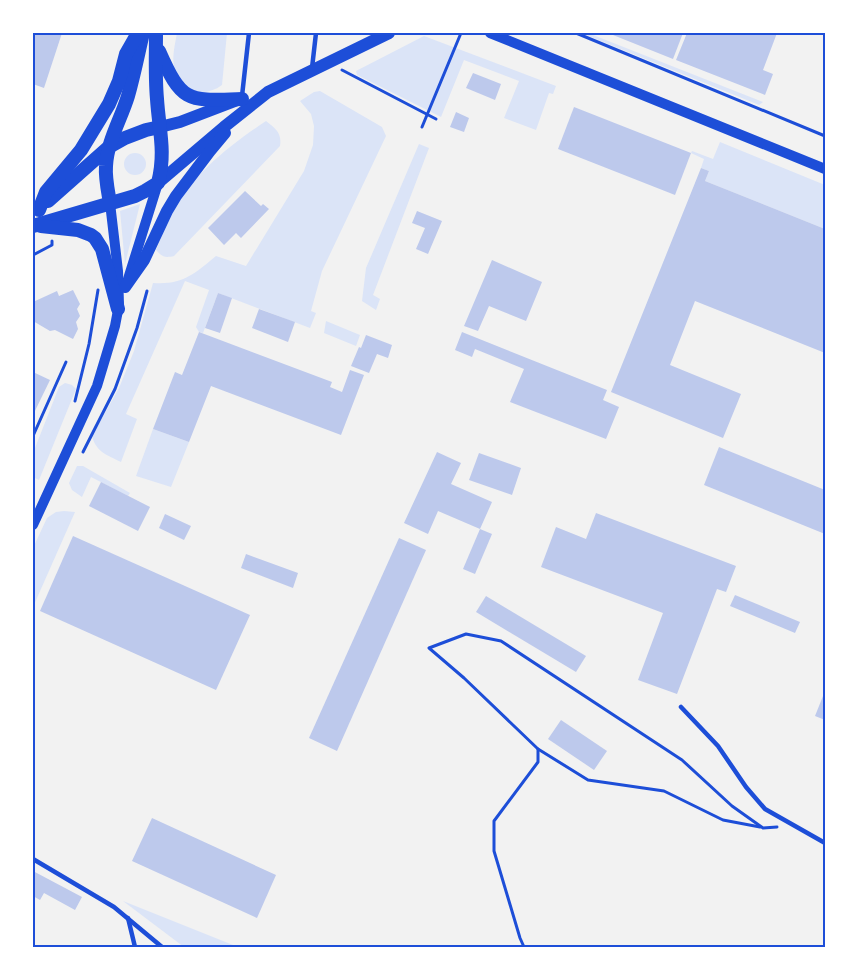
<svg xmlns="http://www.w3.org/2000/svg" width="858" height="980" viewBox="0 0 858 980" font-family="'Nunito Sans',sans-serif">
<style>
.green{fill:#dbe4f7}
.building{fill:#bdc9ec}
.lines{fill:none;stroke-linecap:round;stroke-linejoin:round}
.path{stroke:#1d4ed8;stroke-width:3}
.service{stroke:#1d4ed8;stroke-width:4.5}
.tertiary{stroke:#1d4ed8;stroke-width:10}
.secondary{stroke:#1d4ed8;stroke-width:12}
.primary{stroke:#1d4ed8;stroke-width:14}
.neatline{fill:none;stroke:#1d4ed8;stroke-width:2}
</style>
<rect width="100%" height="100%" fill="#f2f2f2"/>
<g class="green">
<path d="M 177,33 L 227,33 L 222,85 C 203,99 179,92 174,67 C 172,56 175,44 177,33 Z"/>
<polygon points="581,33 588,33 763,102 759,105"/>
<polygon points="424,36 556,86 553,94 549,93 536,130 504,118 519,81 464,60 441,117 357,75 356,71"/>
<path d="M 320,91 L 382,127 L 386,136 L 322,271 L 311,311 L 316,313 L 310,328 L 218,293 L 203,333 L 199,332 L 196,327 L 209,290 L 185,281 L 126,414 L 137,419 L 121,462 C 107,455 96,452 92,436 L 119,388 L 134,351 L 153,283 C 183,285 194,274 216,256 L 246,266 L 304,171 L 313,145 L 314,126 L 311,114 L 300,101 L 314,92 Z"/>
<path d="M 266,121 C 276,129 282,133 280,146 L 174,256 C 165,258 162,257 156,250 C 161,238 165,227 170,216 C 191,175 230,145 266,121 Z"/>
<polygon points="720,142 825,185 825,229 705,181 709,171 701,168 704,159 691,153 692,151 713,159"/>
<polygon points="419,144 429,148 373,295 380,299 376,310 362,301 366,268"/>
<circle cx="135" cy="164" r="11"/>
<polygon points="140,204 125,264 120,211"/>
<polygon points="326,321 360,335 356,346 324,333"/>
<polygon points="65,383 72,385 76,389 39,480 33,477 33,453 59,387"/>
<polygon points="153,429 189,442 171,487 136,476"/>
<polygon points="77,466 83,466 130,493 128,496 91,477 82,497 72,490 69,483"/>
<polygon points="64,511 75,512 33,607 33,548 47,518 56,512"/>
<polygon points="123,901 238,947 184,947"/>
</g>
<g class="building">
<polygon points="33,33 62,33 44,88 33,84"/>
<polygon points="608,33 683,33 673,59"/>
<polygon points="687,33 777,33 763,70 773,74 765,95 676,60"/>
<polygon points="473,73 501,84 495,100 466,88"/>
<polygon points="574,107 691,153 675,195 558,149"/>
<polygon points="456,112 469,118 464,132 450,127"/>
<polygon points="701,168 709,171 705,181 825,229 825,353 695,301 670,365 741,394 723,438 611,392"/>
<polygon points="245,191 261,206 263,204 269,209 241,238 236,233 224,245 208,228"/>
<polygon points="417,211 442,221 428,254 416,249 425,228 412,223"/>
<polygon points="492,260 542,282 526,321 489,306 478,331 464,326"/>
<polygon points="73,290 80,304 77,309 80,316 76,322 78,329 73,339 55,330 50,331 33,321 33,302 57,291 59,296"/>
<polygon points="218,293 232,298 220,333 205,328"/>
<polygon points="259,309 295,322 288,342 252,328"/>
<polygon points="199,332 332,382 330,387 342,392 350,370 364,375 341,435 211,386 189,442 153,429 175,372 182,375"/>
<polygon points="462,332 607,390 603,400 619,407 606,439 510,402 524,369 475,349 472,357 455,350"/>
<polygon points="366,335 392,345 388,358 377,354 369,373 351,366 359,347 361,348"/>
<polygon points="33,372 50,380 33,415"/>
<polygon points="719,447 825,490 825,534 704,485"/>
<polygon points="437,452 461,463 451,484 492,502 480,529 438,511 428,534 404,523"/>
<polygon points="479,453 521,468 512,495 469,480"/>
<polygon points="101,482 150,507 138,531 89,506"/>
<polygon points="596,513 736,566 726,592 717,589 677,694 638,680 663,613 541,567 556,527 586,539"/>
<polygon points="165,514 191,526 184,540 159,528"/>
<polygon points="480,529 492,534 475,574 463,569"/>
<polygon points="73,536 250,615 216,690 40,611"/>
<polygon points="399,538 426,550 337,751 309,738"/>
<polygon points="246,554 298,573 293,588 241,568"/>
<polygon points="735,595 800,622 795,633 730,606"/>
<polygon points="486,596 586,656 576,672 476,612"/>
<polygon points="825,691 825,720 815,716"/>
<polygon points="561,720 607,751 594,770 548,739"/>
<polygon points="152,818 276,875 257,918 132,861"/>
<polygon points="33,871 82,897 75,910 44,893 40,900 33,896"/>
</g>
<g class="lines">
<g class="path">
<polyline points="576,33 825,136"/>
<polyline points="342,70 436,119"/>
<polyline points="422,127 461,33"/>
<polyline points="33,255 52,245 52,241"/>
<polyline points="75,401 89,344 98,290"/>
<polyline points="33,436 66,362"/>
<polyline points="83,452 115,389 137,328 147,291"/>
<polyline points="538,749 588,780 664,791 723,820 760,827"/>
<polyline points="524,947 520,938 494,851 494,821 538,762 538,749 464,678 429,648 466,634 501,641 682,760 732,806 763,828 777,827"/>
</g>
<g class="service">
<polyline points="312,68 316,33"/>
<polyline points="242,96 249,33"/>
<polyline points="681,707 718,746 746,787 765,809 825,843"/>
<polyline points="33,859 114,907 162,947"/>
<polyline points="128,918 135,947"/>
</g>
<g class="tertiary">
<polyline points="490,33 825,169"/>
<polyline points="128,279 158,183"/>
<polyline points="33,525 97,386 115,326 119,305 118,271 110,203"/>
</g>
<g class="secondary">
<polyline points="160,127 180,122 235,101"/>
<polyline points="158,183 224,127 268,92 389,33"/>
<polyline points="125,287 144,260 167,211 176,196 210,151 225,133"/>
</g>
<g class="primary">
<path d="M 159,51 C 182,103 187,101 242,99"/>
<polyline points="48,201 109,147 125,138 146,130 160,127"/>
<path d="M 110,203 C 108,191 105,178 106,166 C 107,142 121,119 128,96 C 134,75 138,54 143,33"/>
<polyline points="39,210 46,192 81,150 109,104 119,81 126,54 138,33"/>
<path d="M 33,226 L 135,196 L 145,191 L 158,183 C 166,152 159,130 157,99 C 155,77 156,55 156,33"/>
<polyline points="41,226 78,230 91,235 95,238 102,249 118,309"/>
</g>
</g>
<rect width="858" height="980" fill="none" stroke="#ffffff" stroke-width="69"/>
<rect x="34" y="34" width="790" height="912" class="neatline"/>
</svg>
